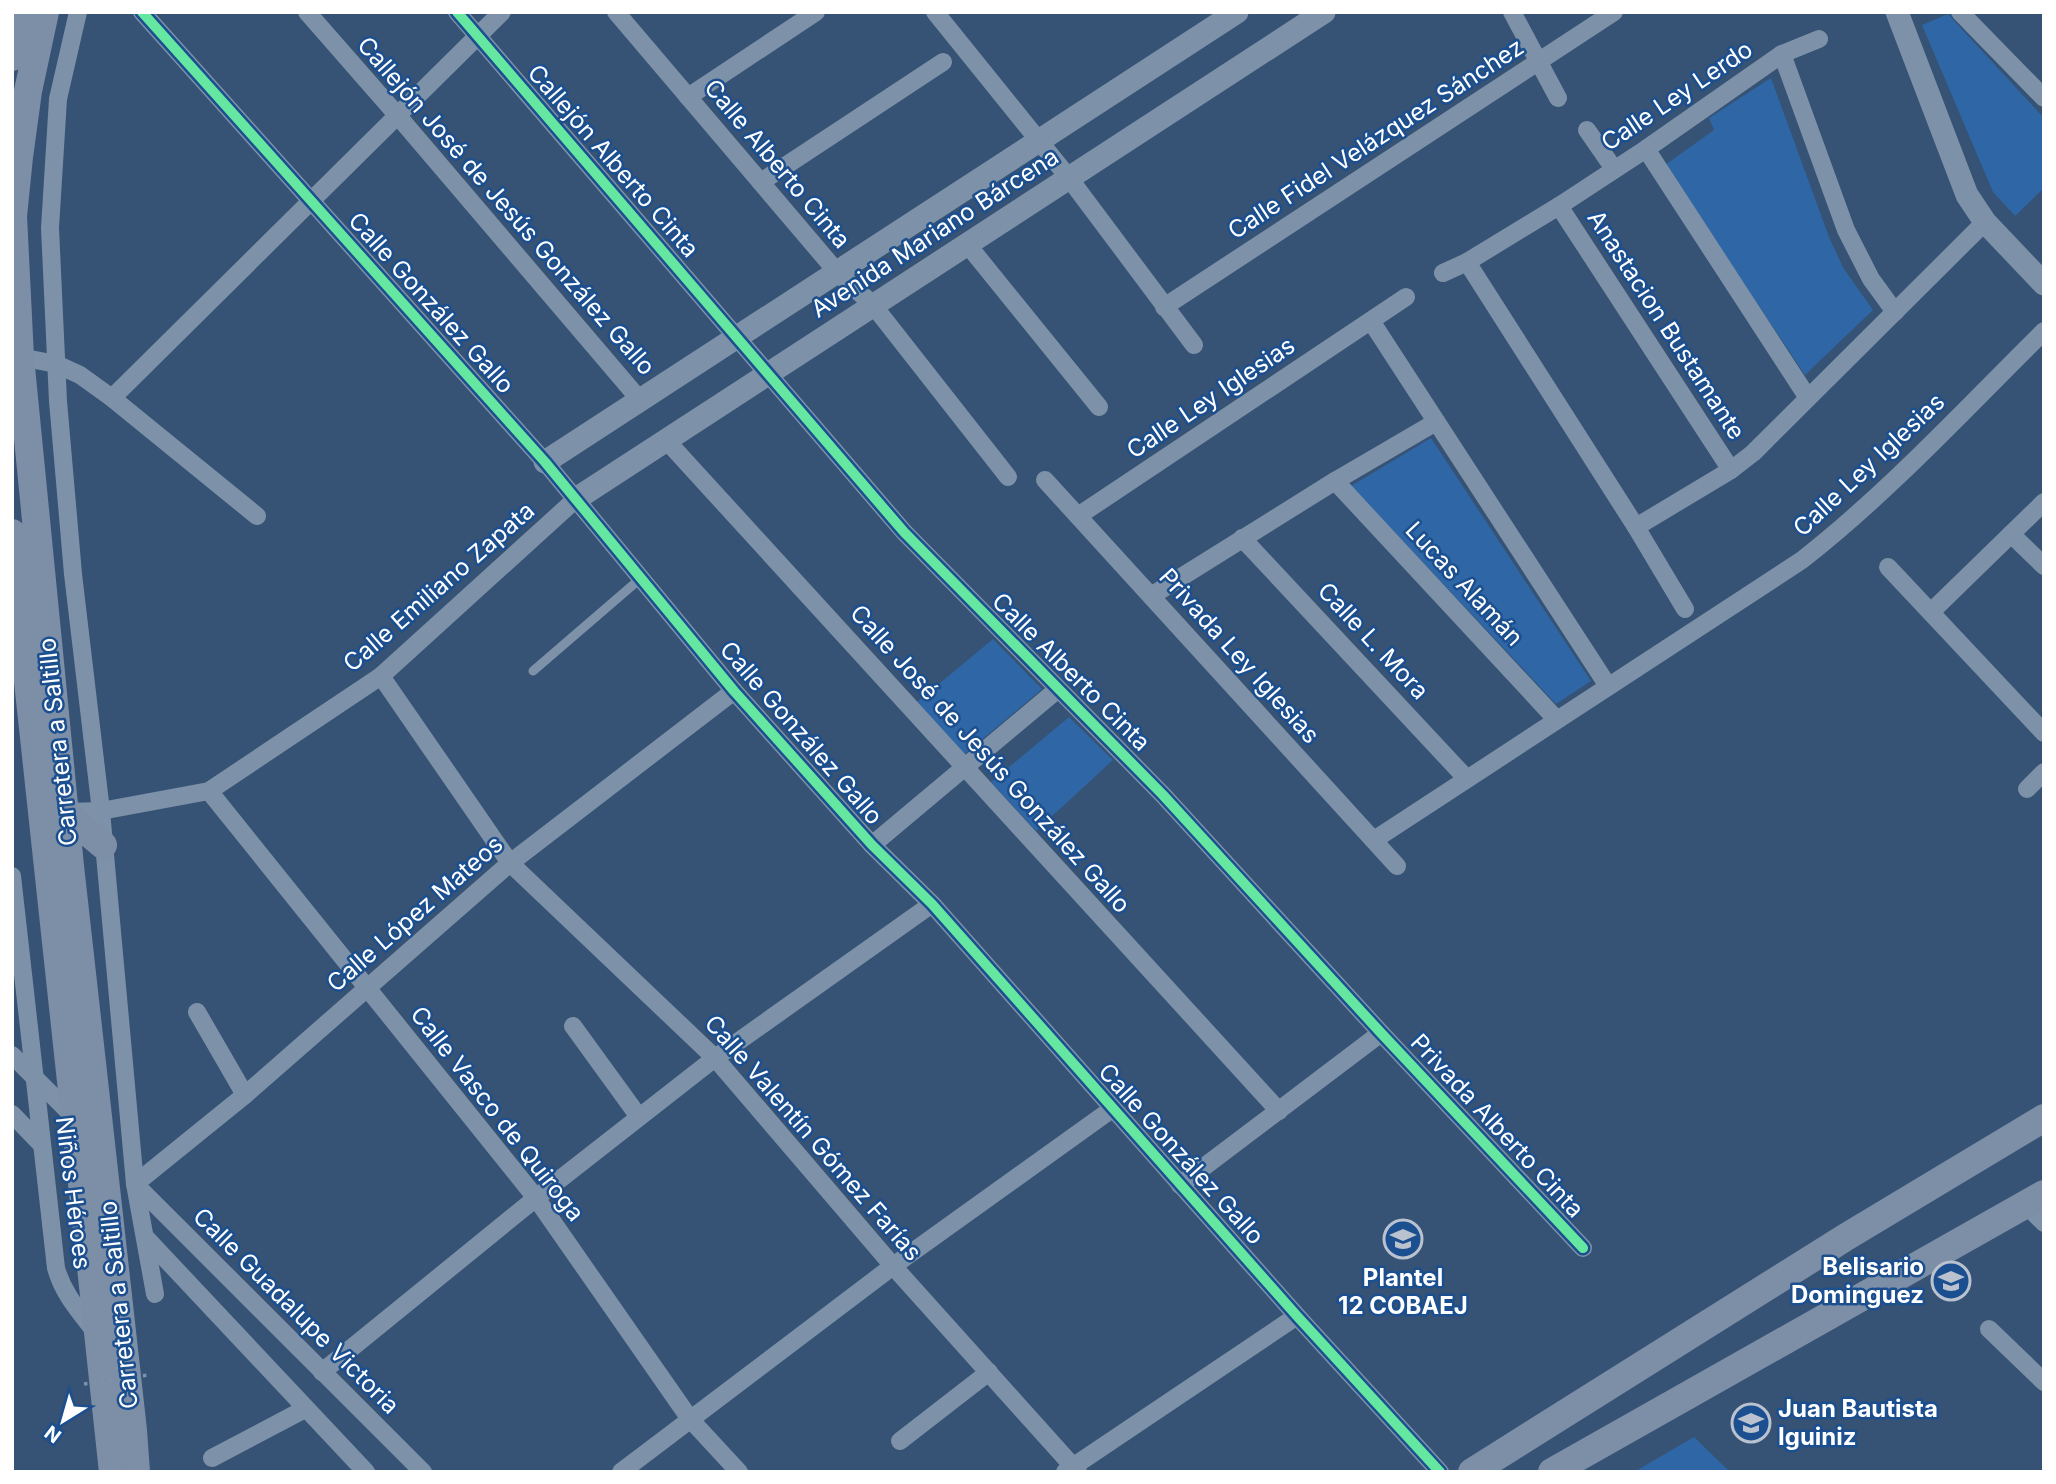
<svg xmlns="http://www.w3.org/2000/svg" width="2056" height="1484" viewBox="0 0 2056 1484" font-family="Inter,sans-serif">
<style>
.green{fill:#2f66a5}
.lines{fill:none;stroke-linecap:round;stroke-linejoin:round}
.service{stroke:#7d92a8;stroke-width:9}
.minor{stroke:#7d92a8;stroke-width:18}
.tertiary{stroke:#7d92a8;stroke-width:23}
.primary{stroke:#7d8ea7;stroke-width:28}
.path-bridge{stroke:#7d92a8;stroke-width:3.5;stroke-dasharray:3.5 5;stroke-linecap:butt}
.cycleway-casing{stroke:#1b4f8f;stroke-width:15}
.cycleway{stroke:#66e7a1;stroke-width:10}
.labels{text-anchor:middle;stroke-width:5;stroke-linejoin:round;paint-order:stroke}
.street-label{font-size:24px;fill:#fff;stroke:#1b4f8f}
.poi-label{font-size:24px;font-weight:bold;fill:#fff;stroke:#1b4f8f;text-anchor:end}
</style>
<rect width="100%" height="100%" fill="#365274"/>
<g class="green">
<polygon points="1948,14 2044,118 2044,188 2015,216 1993,192 1922,25"/>
<polygon points="1771,78 1829,237 1844,269 1873,310 1805,375 1665,165 1714,130 1709,118"/>
<polygon points="1431,438 1591,681 1556,704 1351,486"/>
<polygon points="993,639 1042,689 965,754 917,702"/>
<polygon points="1069,717 1113,760 1036,831 991,782"/>
<polygon points="1694,1437 1730,1472 1634,1472"/>
</g>
<g class="lines">
<polyline class="service" points="533,671 641,578"/>
<g class="minor">
<polyline points="78,12 58,99 50,228 58,401 73,574 101,811 135,1184 155,1294"/>
<polyline points="142,12 545,462 734,691 872,845 932,904 1297,1316 1440,1472"/>
<polyline points="307,12 398,116 640,400"/>
<polyline points="457,12 904,532 1163,795 1381,1033 1583,1248"/>
<polyline points="616,12 837,272 873,305 1008,477"/>
<polyline points="935,12 1069,178 1194,345"/>
<polyline points="1512,12 1558,98"/>
<polyline points="1960,12 2044,98"/>
<polyline points="1782,54 1846,230 1871,279 1895,312"/>
<polyline points="688,97 816,12"/>
<polyline points="1587,130 1614,169"/>
<polyline points="1646,149 1808,398"/>
<polyline points="761,182 943,62"/>
<polyline points="1559,206 1731,470"/>
<polyline points="967,244 1099,407"/>
<polyline points="1467,262 1636,527 1685,609"/>
<polyline points="1443,273 1467,262 1559,206 1646,149 1782,54 1819,39"/>
<polyline points="1164,307 1614,12"/>
<polyline points="1371,321 1608,686"/>
<polyline points="20,357 56,364 80,375 112,398 257,516"/>
<polyline points="112,398 502,12"/>
<polyline points="666,440 1279,1111"/>
<polyline points="1045,480 1397,866"/>
<polyline points="1335,481 1557,720"/>
<polyline points="1078,516 1406,297"/>
<polyline points="1636,527 1731,470 1753,453 1985,222"/>
<polyline points="2011,534 2044,566"/>
<polyline points="1242,538 1467,779"/>
<polyline points="1888,567 2044,733"/>
<polyline points="1151,596 1335,481 1436,422"/>
<polyline points="1931,612 2044,502"/>
<polyline points="381,676 510,863 715,1058 893,1266 1078,1472"/>
<polyline points="2027,789 2044,772"/>
<polyline points="209,791 536,1198 690,1419 739,1472"/>
<polyline points="66,812 101,811 209,791 381,676 576,499"/>
<path d="M 1374,840 L 1802,560 C 1889,492 1965,409 2044,331"/>
<polyline points="872,845 1058,689"/>
<path d="M 12,876 L 56,1268 C 63,1294 80,1312 96,1333"/>
<polyline points="197,1012 245,1095"/>
<polyline points="573,1026 639,1117"/>
<polyline points="12,1055 75,1118"/>
<polyline points="12,1114 42,1145"/>
<polyline points="135,1184 245,1095 510,863 734,691"/>
<polyline points="135,1184 423,1472"/>
<polyline points="1180,1185 1381,1033"/>
<polyline points="2025,1204 2044,1223"/>
<polyline points="146,1238 366,1472"/>
<polyline points="1989,1329 2044,1382"/>
<polyline points="322,1372 536,1198 715,1058 932,904"/>
<polyline points="900,1441 989,1372"/>
<polyline points="212,1458 305,1409"/>
<polyline points="621,1472 893,1266 1112,1109"/>
<polyline points="1065,1472 1297,1316"/>
</g>
<g class="tertiary">
<polyline points="1897,12 1967,195 1985,222 2044,284"/>
<polyline points="545,462 1237,12"/>
<polyline points="576,499 1324,12"/>
</g>
<g class="primary">
<polyline points="45,12 28,91 19,157 13,216 20,357 70,866 133,1430 136,1472"/>
<polyline points="12,57 21,12"/>
<polyline points="12,533 113,1472"/>
<polyline points="66,814 103,845"/>
<polyline points="1472,1472 1846,1237 2044,1118"/>
<polyline points="1552,1472 2044,1194"/>
</g>
<polyline class="path-bridge" points="84,1384 148,1375"/>
<defs>
<g id="cycleway">
<polyline points="142,12 545,462 734,691 872,845 932,904 1297,1316 1440,1472"/>
<polyline points="457,12 904,532 1163,795 1381,1033 1583,1248"/>
</g>
</defs>
<use href="#cycleway" class="cycleway-casing"/>
<use href="#cycleway" class="cycleway"/>
</g>
<defs>
<symbol id="university-ring" viewBox="-11 -11 22 22"><circle r="9.5" fill="#1b4f8f" stroke="#b9c2ce" stroke-width="1.5"/><path d="M0-5L7-2L0 1L-7-2ZM-4 1L0 2.5L4 1V4Q0 6-4 4Z" fill="#b9c2ce"/></symbol>
<symbol id="school-ring" viewBox="-11 -11 22 22"><circle r="9.5" fill="#1b4f8f" stroke="#b9c2ce" stroke-width="1.5"/><path d="M0-5L7-2L0 1L-7-2ZM-4 1L0 2.5L4 1V4Q0 6-4 4Z" fill="#b9c2ce"/></symbol>
</defs>
<g fill-rule="evenodd">
<use href="#university-ring" x="1381" y="1217" width="44" height="44"/>
<use href="#school-ring" x="1929" y="1259" width="44" height="44"/>
<use href="#school-ring" x="1729" y="1401" width="44" height="44"/>
</g>
<g class="labels">
<g class="street-label">
<text transform="translate(1677 96) rotate(-34)" y="8">Calle Ley Lerdo</text>
<text transform="translate(1376 139) rotate(-33)" y="8">Calle Fidel Velázquez Sánchez</text>
<text transform="translate(613 161) rotate(49)" y="8">Callejón Alberto Cinta</text>
<text transform="translate(777 164) rotate(50)" y="8">Calle Alberto Cinta</text>
<text transform="translate(506 206) rotate(49)" y="8">Callejón José de Jesús González Gallo</text>
<text transform="translate(935 233) rotate(-33)" y="8">Avenida Mariano Bárcena</text>
<text transform="translate(431 303) rotate(48)" y="8">Calle González Gallo</text>
<text transform="translate(1666 325) rotate(57)" y="8">Anastacion Bustamante</text>
<text transform="translate(1211 398) rotate(-34)" y="8">Calle Ley Iglesias</text>
<text transform="translate(1869 465) rotate(-43)" y="8">Calle Ley Iglesias</text>
<text transform="translate(1464 584) rotate(47)" y="8">Lucas Alamán</text>
<text transform="translate(439 587) rotate(-41)" y="8">Calle Emiliano Zapata</text>
<text transform="translate(1373 641) rotate(47)" y="8">Calle L. Mora</text>
<text transform="translate(1239 656) rotate(48)" y="8">Privada Ley Iglesias</text>
<text transform="translate(1071 672) rotate(45)" y="8">Calle Alberto Cinta</text>
<text transform="translate(801 733) rotate(49)" y="8">Calle González Gallo</text>
<text transform="translate(58 742) rotate(-96)" y="8">Carretera a Saltillo</text>
<text transform="translate(990 759) rotate(48)" y="8">Calle José de Jesús González Gallo</text>
<text transform="translate(415 914) rotate(-41)" y="8">Calle López Mateos</text>
<text transform="translate(497 1114) rotate(52)" y="8">Calle Vasco de Quiroga</text>
<text transform="translate(1497 1126) rotate(47)" y="8">Privada Alberto Cinta</text>
<text transform="translate(813 1138) rotate(49)" y="8">Calle Valentín Gómez Farías</text>
<text transform="translate(1181 1154) rotate(48)" y="8">Calle González Gallo</text>
<text transform="translate(73 1193) rotate(83)" y="8">Niños Héroes</text>
<text transform="translate(119 1305) rotate(-96)" y="8">Carretera a Saltillo</text>
<text transform="translate(296 1311) rotate(45)" y="8">Calle Guadalupe Victoria</text>
</g>
<g class="poi-label">
<text x="1924" y="1275">Belisario<tspan x="1924" dy="28">Dominguez</tspan></text>
<text x="1403" y="1286" text-anchor="middle">Plantel<tspan x="1403" dy="28">12 COBAEJ</tspan></text>
<text x="1778" y="1417" text-anchor="start">Juan Bautista<tspan x="1778" dy="28">Iguiniz</tspan></text>
</g>
</g>
<rect width="2056" height="1484" fill="none" stroke="#ffffff" stroke-width="28"/>
<g transform="translate(63 1421) rotate(217)" stroke="#1b4f8f" stroke-width="5" paint-order="stroke">
<path d="M0-5L12 26L0 18L-12 26Z" fill="#ffffff"/>
<text y="-10" font-size="19" font-weight="bold" text-anchor="middle" fill="#ffffff">N</text>
</g>
</svg>
